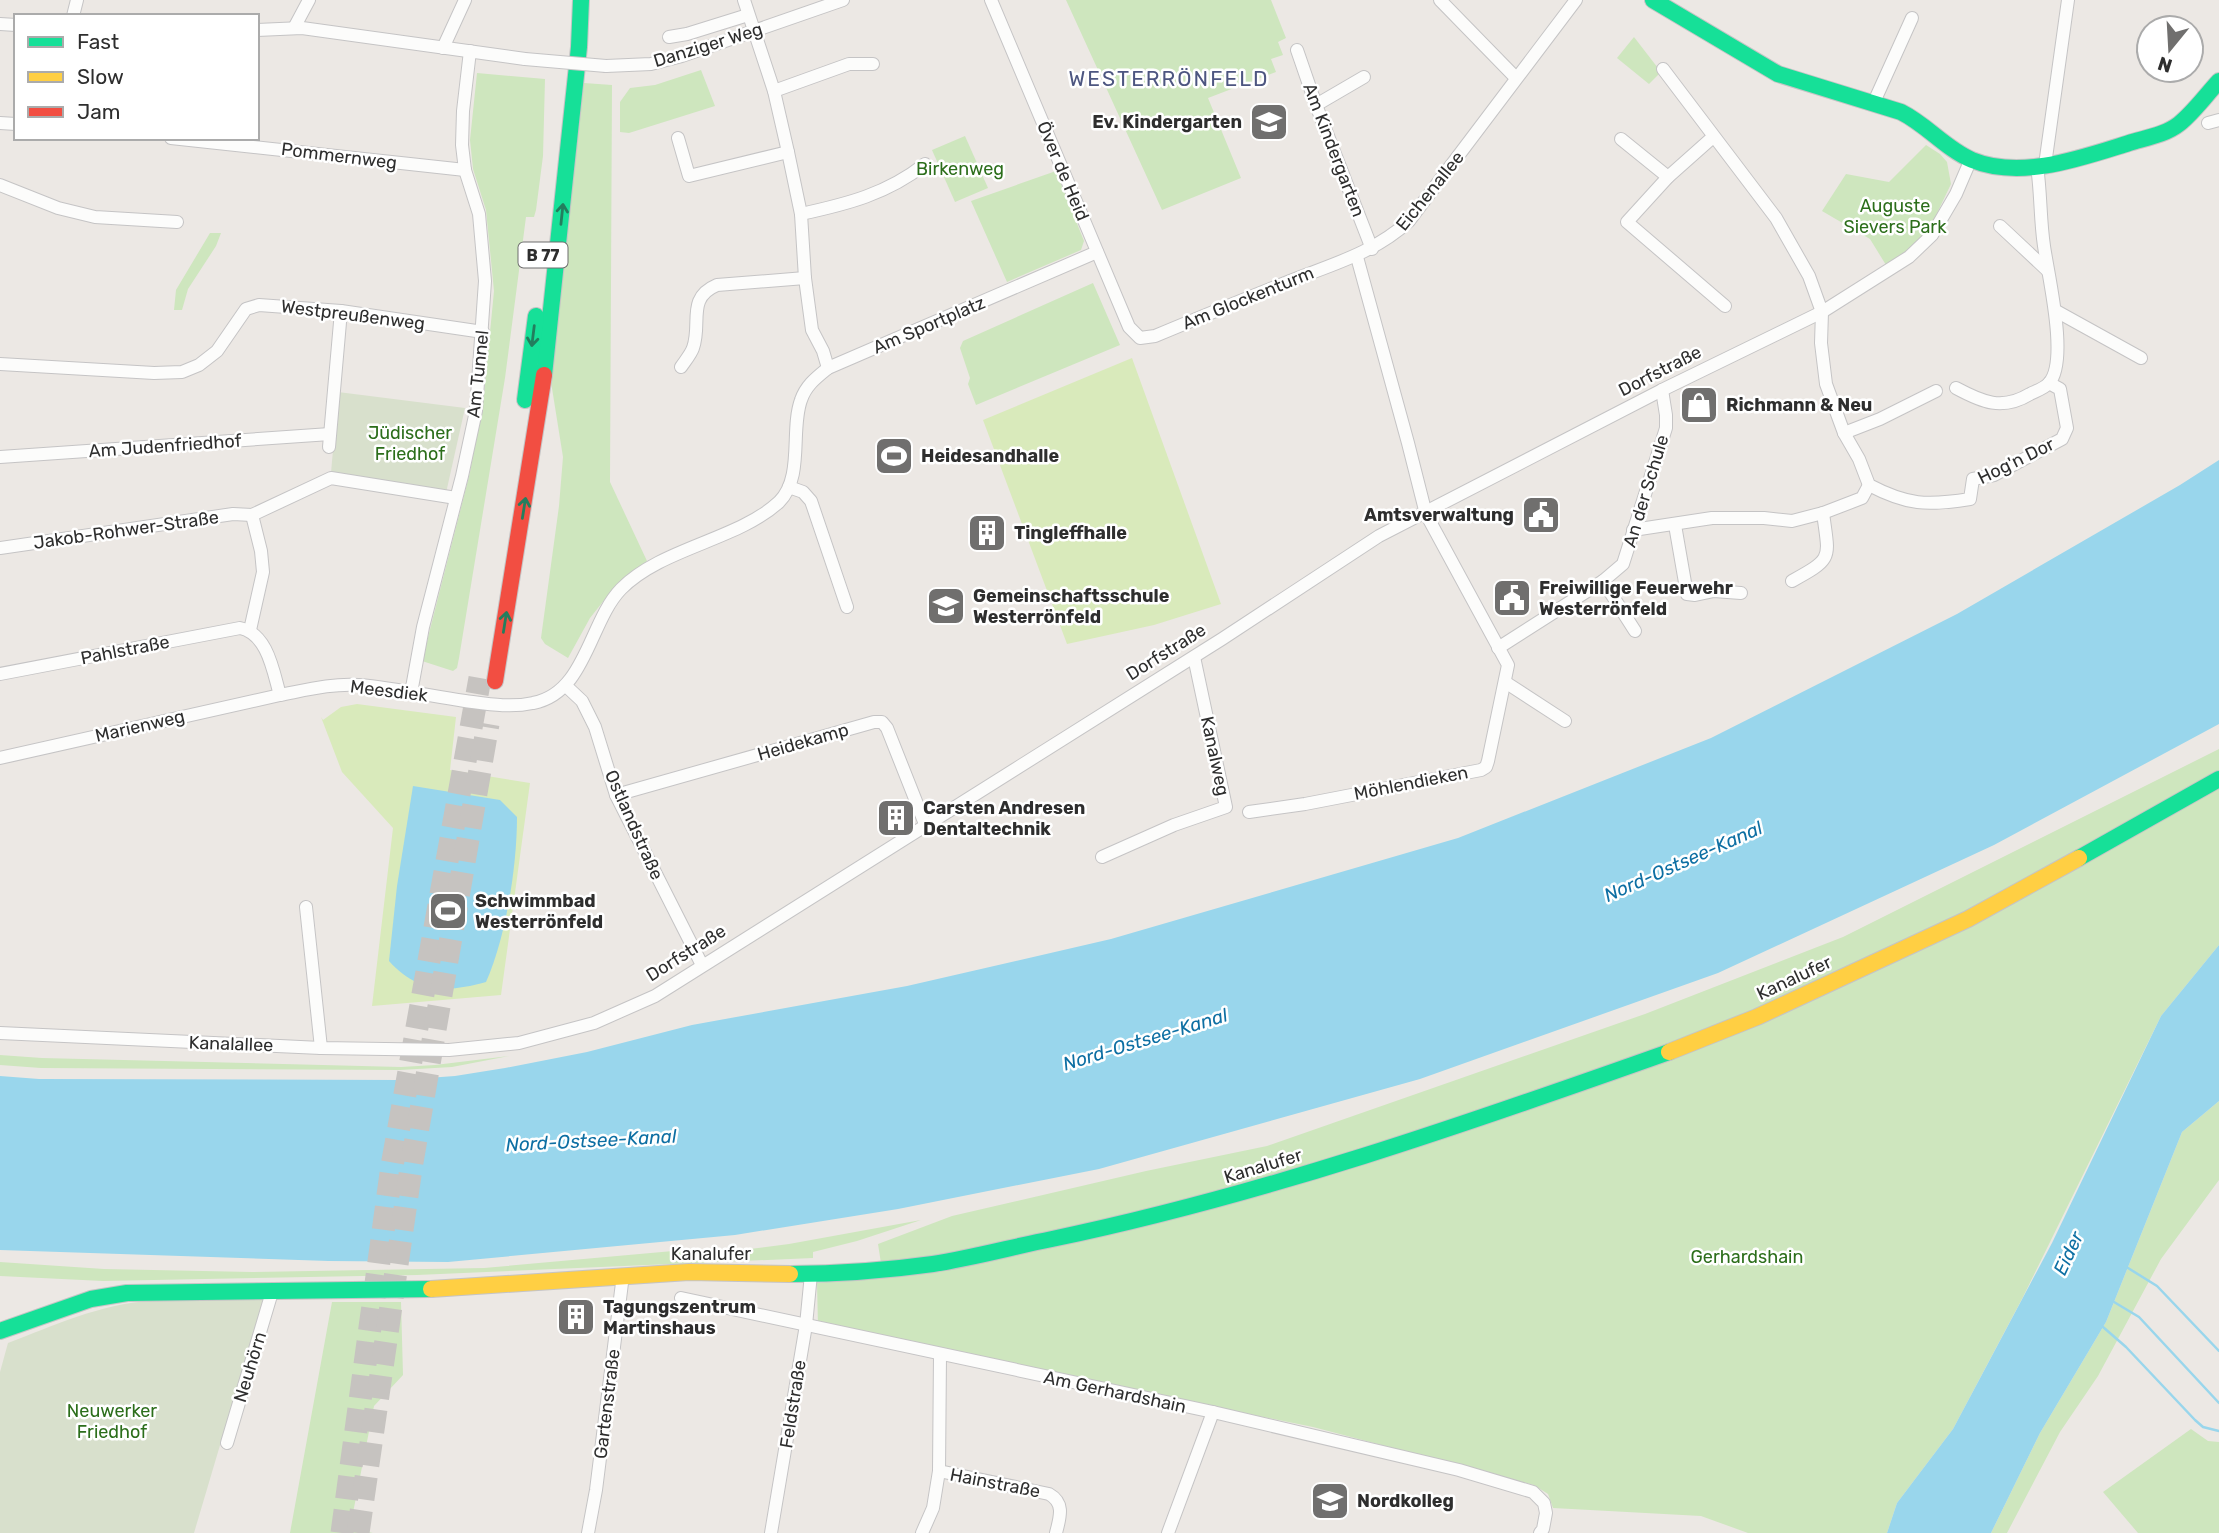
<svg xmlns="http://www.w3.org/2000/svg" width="2219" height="1533" viewBox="0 0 2219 1533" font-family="Rubik,sans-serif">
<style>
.green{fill:#cee6be}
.cemetery{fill:#d8e0cc}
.pitch{fill:#d9eabb}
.water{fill:#99d6ec}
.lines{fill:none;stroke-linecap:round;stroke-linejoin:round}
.stream{stroke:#99d6ec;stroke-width:2.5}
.highway-tunnel{stroke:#c6c3c0;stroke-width:23;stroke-dasharray:23 11;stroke-linecap:butt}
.street-casing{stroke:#c5c4c5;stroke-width:14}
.fast-casing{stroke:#c5c4c5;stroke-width:18}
.slow-casing{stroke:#c5c4c5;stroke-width:18}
.jam-casing{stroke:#c5c4c5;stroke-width:18}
.street{stroke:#fcfcfb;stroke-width:12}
.fast{stroke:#16e098;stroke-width:16}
.slow{stroke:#ffcf43;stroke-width:16}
.jam{stroke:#f24e42;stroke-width:16}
.street-bridge-casing{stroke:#c5c4c5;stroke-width:14;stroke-linecap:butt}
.street-bridge{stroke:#fcfcfb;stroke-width:12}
.oneway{stroke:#237e5e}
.labels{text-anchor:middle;stroke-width:5;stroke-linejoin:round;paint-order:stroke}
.shield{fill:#fff;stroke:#6d6d6d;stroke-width:2}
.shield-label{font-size:16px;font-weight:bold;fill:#2e2e2e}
.street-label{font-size:18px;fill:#2e2e2e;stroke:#fff}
.poi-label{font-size:18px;font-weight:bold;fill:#2e2e2e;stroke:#fff;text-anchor:start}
.park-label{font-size:18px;fill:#2c6e1b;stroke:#fff}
.water-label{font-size:19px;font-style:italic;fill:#0d6fa3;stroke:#fff}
.quarter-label{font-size:21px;letter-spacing:2px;fill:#4d5680;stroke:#fff}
</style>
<rect width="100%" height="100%" fill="#ece8e4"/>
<g class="green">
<polygon points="1066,0 1271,0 1286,38 1278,42 1283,55 1271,59 1276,72 1208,98 1241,178 1162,210"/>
<polygon points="1634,37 1661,72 1649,84 1617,58"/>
<polygon points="701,70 715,106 629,133 620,132 620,102 630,88 655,85"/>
<polygon points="477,73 545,79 543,156 536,210 534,217 526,217 505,378 459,658 457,668 453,671 422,661 470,472 484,394 494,291 486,210 473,169 470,140"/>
<polygon points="584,83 612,85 610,482 647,561 613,589 590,618 568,658 545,644 541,638 559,506 563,457 551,382"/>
<polygon points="965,136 988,188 955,202 932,150"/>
<polygon points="1926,145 1940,154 1947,162 1951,184 1929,230 1914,247 1886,265 1870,239 1822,211 1846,174 1889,182"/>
<polygon points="1056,171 1084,241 1081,250 1007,282 971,201"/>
<polygon points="210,233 221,233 216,246 188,289 182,310 174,310 176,290"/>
<polygon points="1093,283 1120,345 976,405 968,384 970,378 960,348 963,341"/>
<polygon points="2219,749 2219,945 2161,1016 2023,1297 1953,1429 1897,1503 1887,1533 1748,1533 1701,1516 1553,1508 1548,1494 1534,1485 1313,1427 818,1327 817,1283 883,1276 878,1244 952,1216 1146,1171 1267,1146 1645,1014 1843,937"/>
<polygon points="0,1055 42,1058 401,1067 435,1065 509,1056 452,1067 400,1070 41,1068 0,1065"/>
<polygon points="2219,1101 2219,1180 2161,1259 2098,1376 2060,1432 2007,1533 1991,1533 2040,1433 2106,1322 2182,1132"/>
<polygon points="921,1220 857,1241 813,1252 813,1258 417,1275 103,1281 0,1276 0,1262 104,1269 252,1272 484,1268 673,1251 727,1252 789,1244"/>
<polygon points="332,1302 401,1302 403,1375 374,1406 350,1528 373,1533 290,1533"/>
<polygon points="2191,1429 2208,1441 2219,1442 2219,1533 2138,1533 2103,1492"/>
</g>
<g class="cemetery">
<polygon points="338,392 465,408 446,493 331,473"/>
<path d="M 263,1300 L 194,1533 L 0,1533 L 0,1372 L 8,1343 C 53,1326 100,1304 149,1301 C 187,1298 226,1300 263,1300 Z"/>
</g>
<g class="pitch">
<polygon points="1132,358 1221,604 1154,625 1067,644 983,420"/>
<polygon points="357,704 456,717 450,770 530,783 501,995 372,1006 393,828 342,772 321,717 323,720 341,707"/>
</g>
<g class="water">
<polygon points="2219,460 2219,724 1994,845 1718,973 1420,1079 1099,1169 898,1209 735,1235 448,1262 329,1261 0,1250 0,1076 39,1079 399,1080 455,1076 505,1068 587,1052 692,1025 907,986 1111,939 1458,838 1711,738 1957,614 2180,485"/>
<path d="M 413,786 L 500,800 L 517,817 C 517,866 506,937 486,982 C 446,993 418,993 389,961 L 397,886 Z"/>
<polygon points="2219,945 2219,1101 2182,1132 2106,1322 2040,1433 1991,1533 1887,1533 1897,1503 1953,1429 2052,1243 2161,1016"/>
</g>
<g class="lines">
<g class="stream">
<polyline points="2128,1268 2157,1286 2219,1351"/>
<polyline points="2114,1302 2139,1317 2219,1403"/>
<polyline points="2103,1327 2126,1347 2195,1420 2203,1427 2219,1431"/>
</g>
<g class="highway-tunnel">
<polyline points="342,1533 392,1166 480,678"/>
<polyline points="358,1533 411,1168 488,724"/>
</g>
<defs>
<g id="street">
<polyline points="744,0 774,91 788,152 801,214 805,278 812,330 823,351 828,368"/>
<path d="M 991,0 L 1129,327 L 1140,338 L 1155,336 C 1200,317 1245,299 1290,281 C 1333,264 1374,253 1409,221 L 1576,0"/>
<polyline points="1440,0 1516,78"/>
<polyline points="73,16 77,0"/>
<polyline points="0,24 16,25"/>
<polyline points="294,28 309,0"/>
<polyline points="257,30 302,28 525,59"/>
<polyline points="669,37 687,34 748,15"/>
<polyline points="443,48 465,0"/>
<polyline points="1297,50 1316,105 1372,249"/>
<polyline points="606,66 651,64 682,56 843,0"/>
<path d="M 1663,69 L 1776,218 L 1809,276 L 1822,312 L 1821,343 L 1826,384 L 1844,433 L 1859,459 L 1869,485 C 1907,505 1927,506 1970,499 L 1973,479 L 1994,475 L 2062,439 L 2067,428 L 2060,389 L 2049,383"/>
<polyline points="774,91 849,64 873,64"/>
<polyline points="1874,102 1912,18"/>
<polyline points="1316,105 1364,77"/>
<polyline points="0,123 16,124"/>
<polyline points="2208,123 2219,120"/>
<polyline points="1713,137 1668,177 1627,222 1725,306"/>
<polyline points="171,138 465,170"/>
<polyline points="678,138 689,176 788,152"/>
<polyline points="1621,139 1668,177"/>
<polyline points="2045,165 2068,0"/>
<polyline points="0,185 58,208 95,217 177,222"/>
<path d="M 801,214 C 847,204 887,194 925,164"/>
<polyline points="2000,226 2047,270"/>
<polyline points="2056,311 2141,358"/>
<polyline points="0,364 154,373 182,372 199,365 217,351 246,309 259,305 341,311 483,332"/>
<path d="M 681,367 C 685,361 691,354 693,348 C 702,323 686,298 717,285 L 805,278"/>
<path d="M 1956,388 C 1982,402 2002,411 2030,394 C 2036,391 2045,388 2049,383 C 2069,361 2048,275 2044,246 C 2040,220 2041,193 2037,166"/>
<polyline points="1844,433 1880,419 1936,391"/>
<polyline points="329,447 341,311"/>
<polyline points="0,457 330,434"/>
<polyline points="789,487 803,492 811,501 847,607"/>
<polyline points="1675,525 1687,594 1695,595 1714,591 1741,593"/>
<polyline points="1633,530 1712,518 1764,518 1792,521 1823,513 1862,498 1869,485"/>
<polyline points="0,548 233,514 252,515 331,478 456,498"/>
<polyline points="1603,581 1635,631"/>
<path d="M 1792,581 C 1834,558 1829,559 1823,513"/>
<polyline points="250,630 263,572 261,551 252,515"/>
<polyline points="1498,648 1603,581 1623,564 1666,428 1666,415 1662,390"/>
<path d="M 0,674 L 240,628 C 268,634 273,671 280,695"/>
<polyline points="1505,682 1565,721"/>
<polyline points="566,686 582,701 595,727 616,795 702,965"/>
<polyline points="411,693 423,627 462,476 476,411 485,281 479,214 465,170 462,145 463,111 470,51"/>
<path d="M 0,758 L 280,695 C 306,690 333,683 359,685 C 395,688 430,696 465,701 C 488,704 510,708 533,703 C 586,693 589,622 621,589 C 661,548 738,540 779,502 C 804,477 790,430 801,400 C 806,385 817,377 828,368 L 1097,252"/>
<polyline points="616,795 874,722 882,722 887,728 925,824"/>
<polyline points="1249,812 1305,804 1481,770 1486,767 1488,761 1508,665 1426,514 1408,443 1357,257"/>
<polyline points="1102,857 1174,825 1226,807 1194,657"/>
<polyline points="306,907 321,1048"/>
<polyline points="0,1033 321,1048 449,1050 519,1043 594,1023 655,996 1222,639 1379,536 1662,390 1822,312 1909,257 1932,235 1956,194 1971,159"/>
<polyline points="681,1298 1213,1412 1459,1470 1533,1492 1544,1503 1546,1513 1543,1529 1540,1533"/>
<polyline points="227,1443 272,1292"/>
<path d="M 939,1471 L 1049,1494 C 1065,1503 1060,1517 1056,1533"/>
<polyline points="588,1533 596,1490 623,1275"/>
<polyline points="771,1533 806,1325 811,1274"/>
<polyline points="922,1533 933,1508 939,1471 940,1355"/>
<polyline points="1168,1533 1213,1412"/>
</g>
<g id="fast">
<path d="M 1653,0 L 1778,74 L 1901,112 C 1927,125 1946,149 1972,160 C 2021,180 2081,158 2129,143 C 2145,138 2165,135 2179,124 C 2194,112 2206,95 2219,81"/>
<polyline points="544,375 579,47 581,0"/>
<polyline points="525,400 536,316"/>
<polyline points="2079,858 2219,779"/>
<path d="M 790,1274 C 833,1274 890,1270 933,1264 C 972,1258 1012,1247 1052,1239 C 1263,1195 1466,1124 1669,1052"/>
<polyline points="0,1331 91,1299 127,1293 431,1289"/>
</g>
<g id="slow">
<polyline points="1669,1052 1757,1017 1968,919 2079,858"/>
<polyline points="431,1289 689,1272 790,1274"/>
</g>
<polyline id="jam" points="495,681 544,375"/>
</defs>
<use href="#street" class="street-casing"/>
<use href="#fast" class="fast-casing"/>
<use href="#slow" class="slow-casing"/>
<use href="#jam" class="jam-casing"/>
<use href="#street" class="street"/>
<use href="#fast" class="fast"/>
<use href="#slow" class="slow"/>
<use href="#jam" class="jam"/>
<defs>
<polyline id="street-bridge" points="525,59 606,66"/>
</defs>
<use href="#street-bridge" class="street-bridge-casing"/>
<use href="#street-bridge" class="street-bridge"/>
</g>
<defs><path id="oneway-shaft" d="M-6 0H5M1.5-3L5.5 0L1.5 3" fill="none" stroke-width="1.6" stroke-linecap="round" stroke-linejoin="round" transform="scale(1.75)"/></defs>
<g class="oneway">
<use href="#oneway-shaft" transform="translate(562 214) rotate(-84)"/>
<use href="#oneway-shaft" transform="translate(533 336) rotate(97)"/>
<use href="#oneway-shaft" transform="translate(524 508) rotate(-81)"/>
<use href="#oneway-shaft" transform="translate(505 622) rotate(-81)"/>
</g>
<defs>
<symbol id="school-square" viewBox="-11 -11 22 22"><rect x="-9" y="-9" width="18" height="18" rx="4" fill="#706f6e" stroke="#fff"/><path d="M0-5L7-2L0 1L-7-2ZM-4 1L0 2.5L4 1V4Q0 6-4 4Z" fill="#fff"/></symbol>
<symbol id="shop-square" viewBox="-11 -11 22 22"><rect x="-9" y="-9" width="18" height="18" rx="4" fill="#706f6e" stroke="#fff"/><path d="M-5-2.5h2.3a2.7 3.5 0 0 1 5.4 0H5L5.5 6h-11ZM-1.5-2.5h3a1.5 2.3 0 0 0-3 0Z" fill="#fff"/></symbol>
<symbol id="stadium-square" viewBox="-11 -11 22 22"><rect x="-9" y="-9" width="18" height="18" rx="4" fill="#706f6e" stroke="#fff"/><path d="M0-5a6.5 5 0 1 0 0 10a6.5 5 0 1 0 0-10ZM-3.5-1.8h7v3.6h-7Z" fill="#fff"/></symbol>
<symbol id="civic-square" viewBox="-11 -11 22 22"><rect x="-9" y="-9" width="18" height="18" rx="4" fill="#706f6e" stroke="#fff"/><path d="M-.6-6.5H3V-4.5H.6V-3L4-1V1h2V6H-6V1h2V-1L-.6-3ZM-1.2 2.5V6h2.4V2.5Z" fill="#fff"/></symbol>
<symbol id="building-square" viewBox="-11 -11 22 22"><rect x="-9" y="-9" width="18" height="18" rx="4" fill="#706f6e" stroke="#fff"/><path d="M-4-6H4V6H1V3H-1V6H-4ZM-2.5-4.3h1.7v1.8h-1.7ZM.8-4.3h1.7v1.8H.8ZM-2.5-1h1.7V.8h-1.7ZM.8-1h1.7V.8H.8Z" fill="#fff"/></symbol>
<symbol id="university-square" viewBox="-11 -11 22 22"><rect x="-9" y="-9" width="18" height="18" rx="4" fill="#706f6e" stroke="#fff"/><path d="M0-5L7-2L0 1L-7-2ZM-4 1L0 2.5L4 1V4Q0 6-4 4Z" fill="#fff"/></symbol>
</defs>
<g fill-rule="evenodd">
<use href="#school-square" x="1247" y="100" width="44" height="44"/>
<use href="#shop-square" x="1677" y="383" width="44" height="44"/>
<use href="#stadium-square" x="872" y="434" width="44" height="44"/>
<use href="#civic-square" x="1519" y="493" width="44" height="44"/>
<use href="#building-square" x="965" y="511" width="44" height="44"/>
<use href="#civic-square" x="1490" y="576" width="44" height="44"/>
<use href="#school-square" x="924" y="584" width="44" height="44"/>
<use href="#building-square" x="874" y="796" width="44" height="44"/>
<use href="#stadium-square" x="426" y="889" width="44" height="44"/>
<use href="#building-square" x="554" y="1295" width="44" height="44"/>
<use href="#university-square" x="1308" y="1479" width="44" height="44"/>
</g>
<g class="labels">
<rect class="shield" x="518.5" y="242.5" width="49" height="25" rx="5"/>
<g class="shield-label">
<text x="543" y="261">B 77</text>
</g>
<g class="street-label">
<text transform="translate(708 45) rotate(-17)" y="6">Danziger Weg</text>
<text transform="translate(1334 150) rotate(69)" y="6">Am Kindergarten</text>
<text transform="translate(339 156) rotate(7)" y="6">Pommernweg</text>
<text transform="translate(1063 171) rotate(67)" y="6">Över de Heid</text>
<text transform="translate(1430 191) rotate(-51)" y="6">Eichenallee</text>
<text transform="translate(1248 298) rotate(-22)" y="6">Am Glockenturm</text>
<text transform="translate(353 315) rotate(7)" y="6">Westpreußenweg</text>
<text transform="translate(929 325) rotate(-23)" y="6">Am Sportplatz</text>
<text transform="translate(1660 371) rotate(-27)" y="6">Dorfstraße</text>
<text transform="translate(478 374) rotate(-84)" y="6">Am Tunnel</text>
<text transform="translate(165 446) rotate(-4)" y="6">Am Judenfriedhof</text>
<text transform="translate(2016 461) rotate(-26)" y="6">Hog'n Dor</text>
<text transform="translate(1646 491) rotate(-73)" y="6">An der Schule</text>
<text transform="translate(126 530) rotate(-8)" y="6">Jakob-Rohwer-Straße</text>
<text transform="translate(125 650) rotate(-11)" y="6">Pahlstraße</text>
<text transform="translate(1166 652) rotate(-32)" y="6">Dorfstraße</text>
<text transform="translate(389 691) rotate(7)" y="6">Meesdiek</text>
<text transform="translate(140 726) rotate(-13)" y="6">Marienweg</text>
<text transform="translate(803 742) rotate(-16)" y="6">Heidekamp</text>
<text transform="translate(1215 756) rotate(78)" y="6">Kanalweg</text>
<text transform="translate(1411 783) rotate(-11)" y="6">Möhlendieken</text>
<text transform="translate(634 825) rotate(66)" y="6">Ostlandstraße</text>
<text transform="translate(686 953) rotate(-32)" y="6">Dorfstraße</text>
<text transform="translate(1794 978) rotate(-25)" y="6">Kanalufer</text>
<text transform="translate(231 1044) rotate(2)" y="6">Kanalallee</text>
<text transform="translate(1263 1166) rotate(-17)" y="6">Kanalufer</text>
<text x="711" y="1260">Kanalufer</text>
<text transform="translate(250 1367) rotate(-73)" y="6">Neuhörn</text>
<text transform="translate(1115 1392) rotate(12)" y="6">Am Gerhardshain</text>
<text transform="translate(607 1404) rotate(-83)" y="6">Gartenstraße</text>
<text transform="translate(793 1404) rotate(-81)" y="6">Feldstraße</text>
<text transform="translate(995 1483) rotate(11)" y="6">Hainstraße</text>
</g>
<g class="poi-label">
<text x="1242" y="128" text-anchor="end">Ev. Kindergarten</text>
<text x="1726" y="411">Richmann &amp; Neu</text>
<text x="921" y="462">Heidesandhalle</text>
<text x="1514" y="521" text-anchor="end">Amtsverwaltung</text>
<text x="1014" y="539">Tingleffhalle</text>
<text x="1539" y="594">Freiwillige Feuerwehr<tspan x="1539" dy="21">Westerrönfeld</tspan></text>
<text x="973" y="602">Gemeinschaftsschule<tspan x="973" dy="21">Westerrönfeld</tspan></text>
<text x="923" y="814">Carsten Andresen<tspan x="923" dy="21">Dentaltechnik</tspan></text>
<text x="475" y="907">Schwimmbad<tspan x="475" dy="21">Westerrönfeld</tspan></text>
<text x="603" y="1313">Tagungszentrum<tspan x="603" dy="21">Martinshaus</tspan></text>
<text x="1357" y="1507">Nordkolleg</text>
</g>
<g class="park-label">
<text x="960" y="175">Birkenweg</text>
<text x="1895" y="212">Auguste<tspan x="1895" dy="21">Sievers Park</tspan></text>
<text x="410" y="439">Jüdischer<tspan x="410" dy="21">Friedhof</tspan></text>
<text x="1747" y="1263">Gerhardshain</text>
<text x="112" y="1417">Neuwerker<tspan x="112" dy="21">Friedhof</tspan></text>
</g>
<g class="water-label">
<text transform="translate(1683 861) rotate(-24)" y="7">Nord-Ostsee-Kanal</text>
<text transform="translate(1145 1039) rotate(-17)" y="7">Nord-Ostsee-Kanal</text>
<text transform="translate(591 1140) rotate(-3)" y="7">Nord-Ostsee-Kanal</text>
<text transform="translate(2068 1253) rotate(-65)" y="7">Eider</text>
</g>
<g class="quarter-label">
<text x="1169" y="86">WESTERRÖNFELD</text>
</g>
</g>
<rect x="14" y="14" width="245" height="126" fill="#ffffff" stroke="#ababab" stroke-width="2"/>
<rect x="28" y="37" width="35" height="10" fill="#16e098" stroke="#ababab" stroke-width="2"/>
<text x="77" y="49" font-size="21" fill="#2e2e2e">Fast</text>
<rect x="28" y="72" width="35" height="10" fill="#ffcf43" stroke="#ababab" stroke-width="2"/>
<text x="77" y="84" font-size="21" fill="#2e2e2e">Slow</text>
<rect x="28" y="107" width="35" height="10" fill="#f24e42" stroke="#ababab" stroke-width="2"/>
<text x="77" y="119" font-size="21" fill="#2e2e2e">Jam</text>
<g transform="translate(2170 49) rotate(198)"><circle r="33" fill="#ffffff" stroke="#ababab" stroke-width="2"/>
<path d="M0-5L12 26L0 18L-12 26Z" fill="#706f6e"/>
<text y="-10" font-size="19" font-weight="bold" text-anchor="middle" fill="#2e2e2e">N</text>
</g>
</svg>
